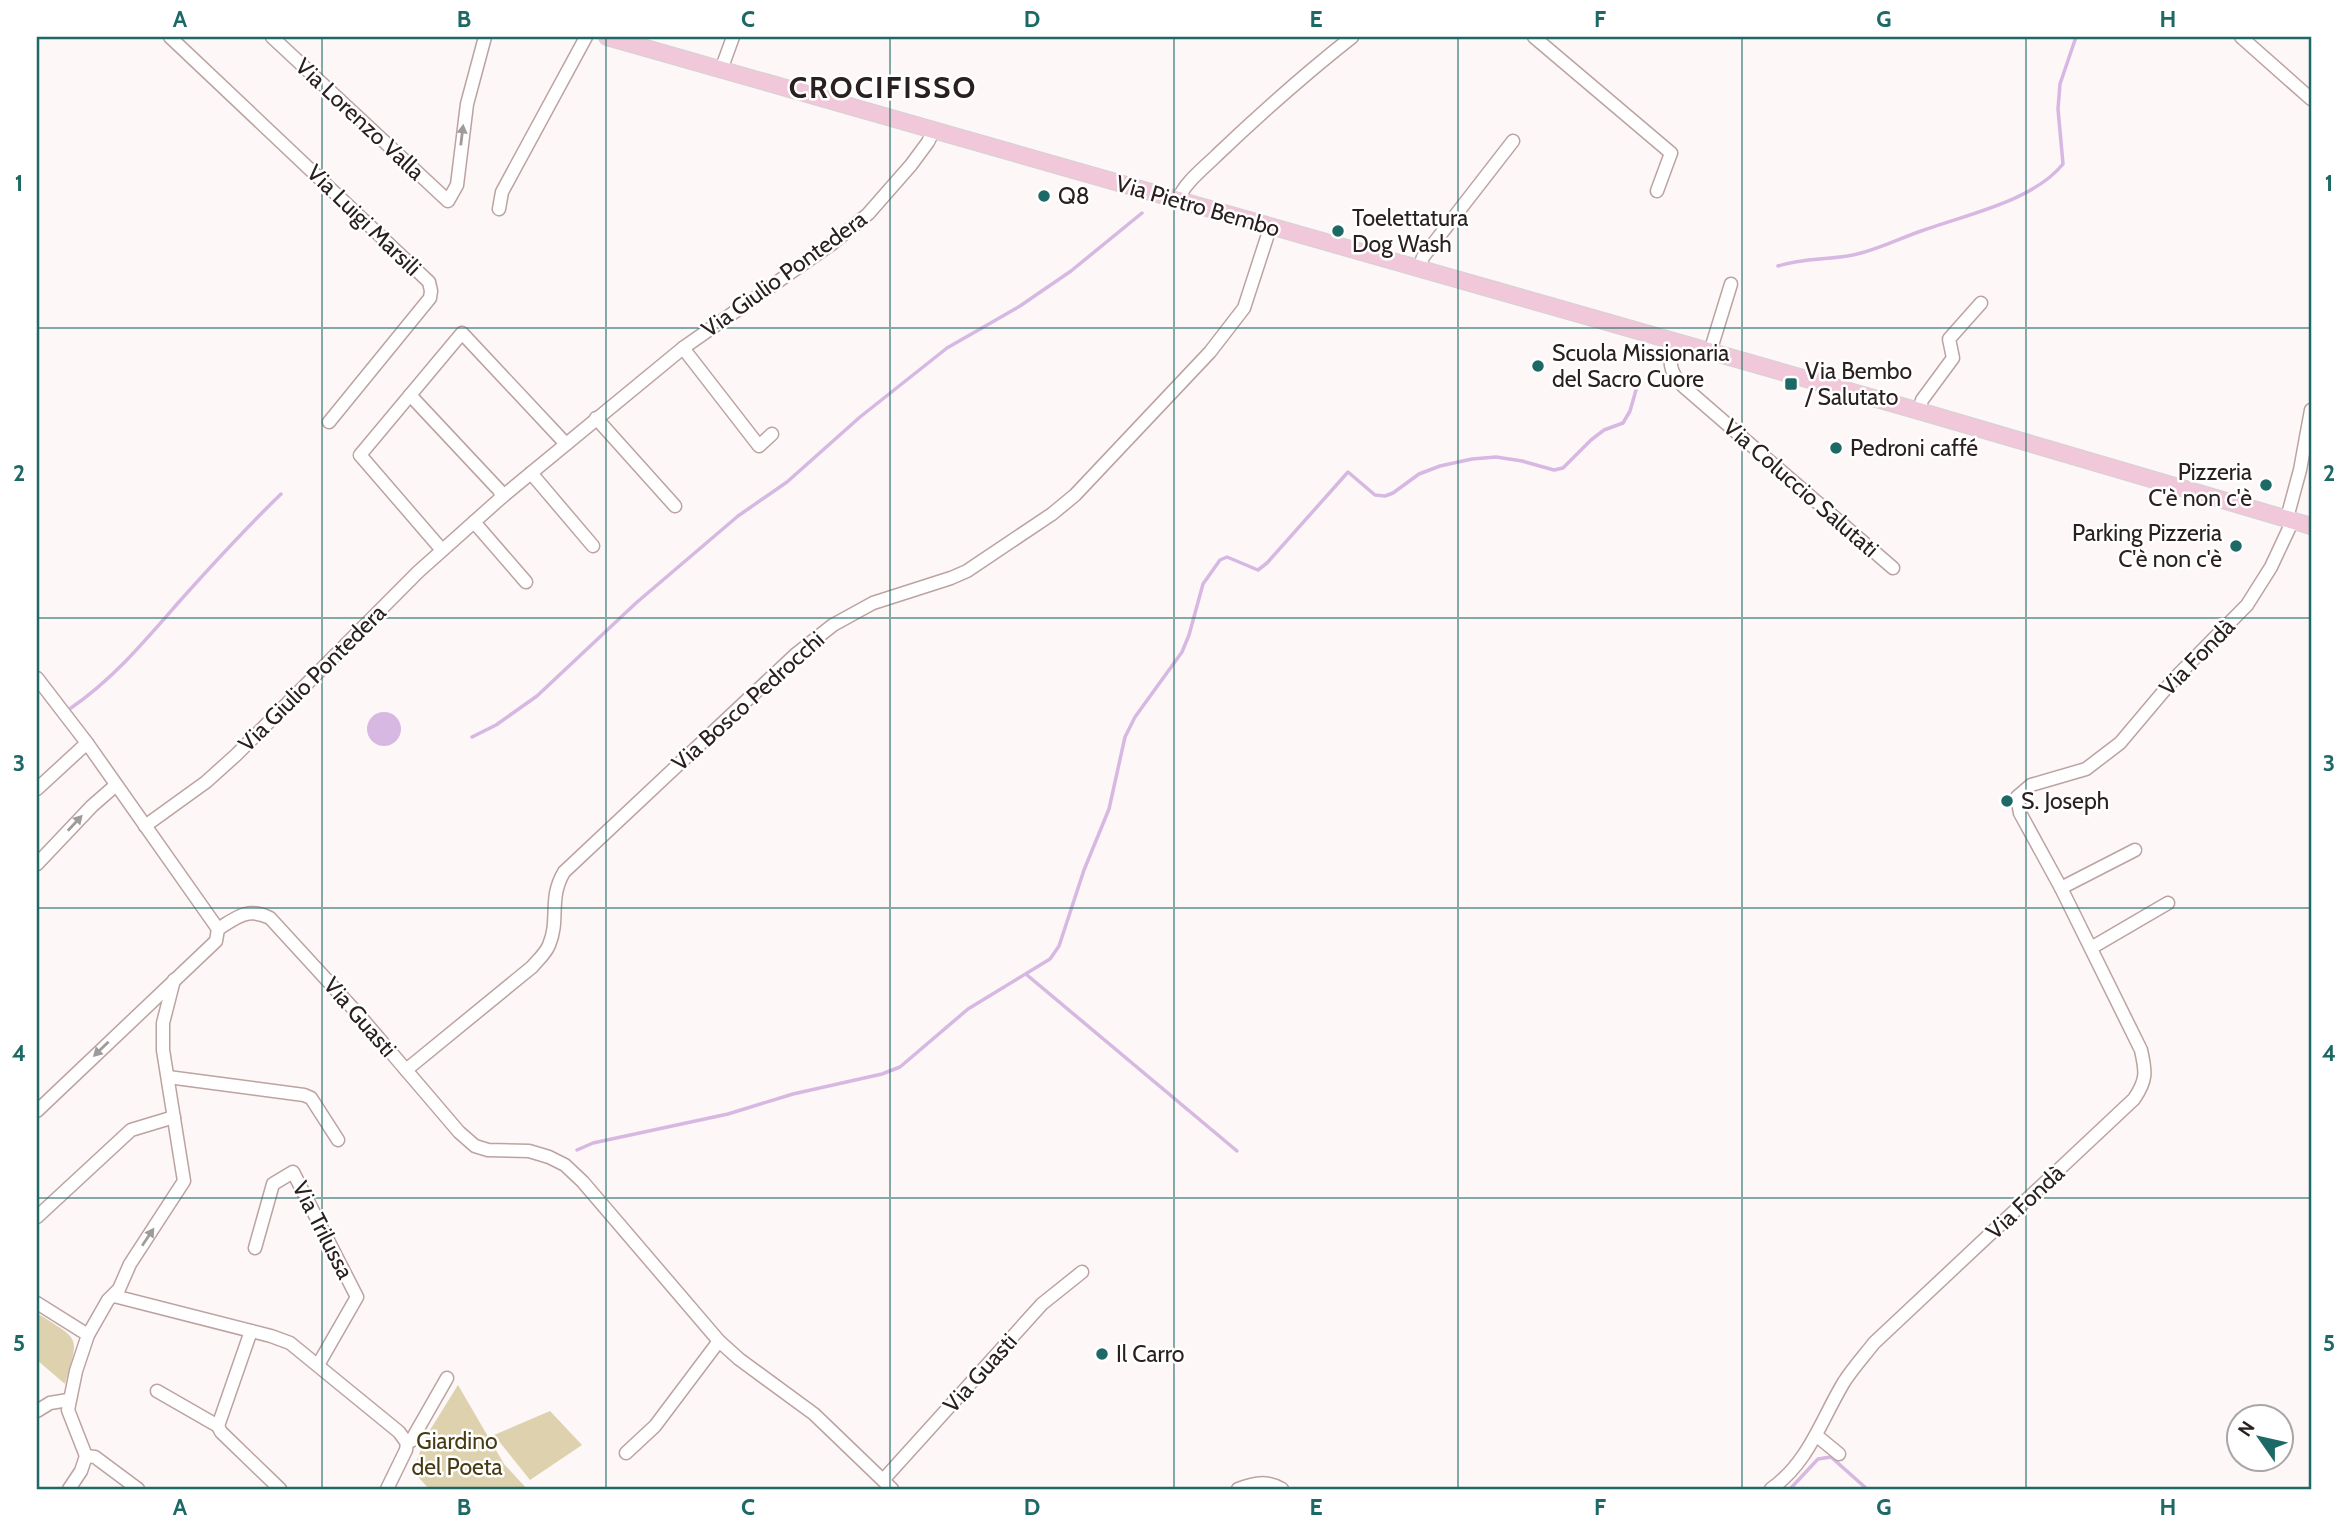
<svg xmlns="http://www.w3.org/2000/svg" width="2348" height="1526" viewBox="0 0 2348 1526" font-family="Cabin,sans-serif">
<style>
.green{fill:#ded1ad}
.water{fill:#d7b8e3}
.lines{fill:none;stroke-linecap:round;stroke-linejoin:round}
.stream{stroke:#d7b8e3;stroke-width:3.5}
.minor-casing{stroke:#bca3a1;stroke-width:15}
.major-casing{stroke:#d4d2d2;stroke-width:18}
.minor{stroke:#fff;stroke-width:12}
.major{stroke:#f1c7da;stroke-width:16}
.oneway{fill:#9f9b9a}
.grid{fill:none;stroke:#1d6965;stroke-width:2;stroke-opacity:0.55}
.poi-dot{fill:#1d6965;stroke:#fff;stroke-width:2.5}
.labels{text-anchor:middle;stroke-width:5;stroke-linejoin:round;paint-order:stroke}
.street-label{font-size:23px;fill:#29201f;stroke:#fff}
.poi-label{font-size:23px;fill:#29201f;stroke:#fff;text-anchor:start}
.park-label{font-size:23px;fill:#483b13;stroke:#fff}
.district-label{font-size:30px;font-weight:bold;letter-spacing:2px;fill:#29201f;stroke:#fff}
.neatline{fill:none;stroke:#1d6965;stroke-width:2.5}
.grid-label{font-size:23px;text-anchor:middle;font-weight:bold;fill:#1d6965}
</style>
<rect width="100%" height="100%" fill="#fdf7f7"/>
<g class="green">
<path d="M 37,1313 C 80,1341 80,1334 65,1384 L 37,1360 Z"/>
<polygon points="458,1385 504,1464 527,1489 429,1489 413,1471 425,1438"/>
<polygon points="550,1411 582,1445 530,1480 494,1435"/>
</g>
<circle class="water" cx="384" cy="729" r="17"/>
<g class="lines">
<g class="stream">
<path d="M 1778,266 C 1803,258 1828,260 1853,255 C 1878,250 1900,238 1924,230 C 1968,214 2033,201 2063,164 L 2058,109 L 2060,84 L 2076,37"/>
<path d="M 71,708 C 113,679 144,642 178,603 C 211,566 245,529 281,494"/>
<polyline points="472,737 496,725 537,696 636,603 738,516 787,482 860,417 947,348 1020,306 1071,271 1142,213"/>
<polyline points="1027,975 1237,1151"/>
<polyline points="577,1150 593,1143 728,1114 793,1094 882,1074 900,1067 968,1009 1050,959 1059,946 1084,870 1109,809 1125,737 1135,717 1182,652 1189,635 1203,584 1220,560 1227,557 1258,570 1267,563 1348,472 1375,495 1385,496 1393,493 1419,474 1440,466 1472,459 1496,457 1522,461 1554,470 1563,468 1591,440 1604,430 1623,423 1630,411 1638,383"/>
<polyline points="1790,1489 1818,1459 1831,1457 1867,1489"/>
</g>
<defs>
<g id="minor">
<polyline points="170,37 429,282 431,291 430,298 329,422"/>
<polyline points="272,37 448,201 457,185 467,104 485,37"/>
<polyline points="1534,37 1671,153 1657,191"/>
<polyline points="2241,37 2311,99"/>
<polyline points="721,70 733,37"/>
<path d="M 1178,200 C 1184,183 1204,168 1217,155 C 1260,114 1305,74 1352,37"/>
<polyline points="499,209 502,192 586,37"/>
<polyline points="1419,269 1423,257 1513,141"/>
<path d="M 1674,342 C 1669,361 1668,371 1683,386 L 1893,568"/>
<polyline points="683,348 759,446 772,434"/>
<polyline points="1710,352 1731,284"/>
<polyline points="410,395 499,490 502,497"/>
<polyline points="1919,411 1922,400 1953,358 1949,339 1981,303"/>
<polyline points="596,418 675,506"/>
<polyline points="531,473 593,546"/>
<polyline points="2287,518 2300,470 2311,410"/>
<polyline points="474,522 526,582"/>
<polyline points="442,550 360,455 462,333 566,444"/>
<polyline points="37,678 87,743 218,929"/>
<polyline points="37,789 87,743"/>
<polyline points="145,826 206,782 236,755 418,572 502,497 683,348 833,243 868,214 911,165 928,142 934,130"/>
<polyline points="37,864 92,806 116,785"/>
<polyline points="2061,888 2135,850"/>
<path d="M 218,929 C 237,917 248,907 270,918 L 359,1015 L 459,1132 L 475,1146 L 488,1150 L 529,1151 L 549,1157 L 565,1165 L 583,1182 L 719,1341 L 739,1359 L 814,1414 L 892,1489"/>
<polyline points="2091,948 2168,903"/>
<path d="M 406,1070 L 532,967 C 538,960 546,953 549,945 C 560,919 548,899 564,872 L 795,655 L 833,625 L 873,603 L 951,578 L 967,571 L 1052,514 L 1075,495 L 1210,352 L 1244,308 L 1270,228"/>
<polyline points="168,1077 304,1095 311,1098 338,1140"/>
<polyline points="37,1111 216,941 218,929"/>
<polyline points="37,1217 131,1130 174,1117"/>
<polyline points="255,1248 273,1184 293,1172 357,1297 318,1365"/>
<polyline points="114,1296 271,1336 290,1343 399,1432 407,1443"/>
<polyline points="37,1303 88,1335"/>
<polyline points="251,1331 218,1426 221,1432 280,1489"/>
<polyline points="157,1391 218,1426"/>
<polyline points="37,1411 50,1403 68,1400"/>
<polyline points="1817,1436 1839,1454"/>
<polyline points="626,1453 655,1426 719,1341"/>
<polyline points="86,1456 95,1457 138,1489"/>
<polyline points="884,1479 1042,1304 1082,1272"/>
<polyline points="69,1489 81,1471 86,1456 68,1410 76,1371 88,1335 108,1300 119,1289 130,1264 184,1181 163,1050 163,1023 174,980"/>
<polyline points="387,1489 406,1450 407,1443 411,1441 447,1378"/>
<path d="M 1238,1489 C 1254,1483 1266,1480 1282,1489"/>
<path d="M 1771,1489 C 1809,1462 1821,1420 1844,1382 C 1853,1368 1864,1356 1874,1343 L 2134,1099 C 2147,1080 2146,1072 2141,1050 L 2061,888 L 2020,813 L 2017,797 L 2031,785 L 2086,769 L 2120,743 L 2174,679 L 2247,605 L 2271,567 L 2293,520"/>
</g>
<polyline id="major" points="607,37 1919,411 2311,526"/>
</defs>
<use href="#minor" class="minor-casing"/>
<use href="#major" class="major-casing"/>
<use href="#minor" class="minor"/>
<use href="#major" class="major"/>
</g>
<defs><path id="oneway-solid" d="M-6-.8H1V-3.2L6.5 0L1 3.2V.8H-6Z" transform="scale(1.75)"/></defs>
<g class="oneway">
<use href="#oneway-solid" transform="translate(462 135) rotate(-83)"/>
<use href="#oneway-solid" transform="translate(75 823) rotate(-47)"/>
<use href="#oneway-solid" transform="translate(101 1049) rotate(136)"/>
<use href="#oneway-solid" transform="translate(148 1237) rotate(-56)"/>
</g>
<path class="grid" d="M 322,37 L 322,1489M 606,37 L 606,1489M 890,37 L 890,1489M 1174,37 L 1174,1489M 1458,37 L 1458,1489M 1742,37 L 1742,1489M 2026,37 L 2026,1489M 37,328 L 2311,328M 37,618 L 2311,618M 37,908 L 2311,908M 37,1198 L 2311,1198"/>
<g class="poi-dot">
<circle cx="1044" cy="196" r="7"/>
<circle cx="1338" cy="231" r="7"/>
<circle cx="1538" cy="366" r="7"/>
<rect x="1784" y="377" width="14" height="14" rx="3.5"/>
<circle cx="1836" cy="448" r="7"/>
<circle cx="2266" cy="485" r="7"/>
<circle cx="2236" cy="546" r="7"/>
<circle cx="2007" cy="801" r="7"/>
<circle cx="1102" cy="1354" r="7"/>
</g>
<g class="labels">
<g class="street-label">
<text transform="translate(360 119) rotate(43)" y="8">Via Lorenzo Valla</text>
<text transform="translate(1198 206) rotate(16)" y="8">Via Pietro Bembo</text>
<text transform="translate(364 220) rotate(44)" y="8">Via Luigi Marsili</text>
<text transform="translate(784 274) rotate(-36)" y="8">Via Giulio Pontedera</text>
<text transform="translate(1801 488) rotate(41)" y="8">Via Coluccio Salutati</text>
<text transform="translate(2197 657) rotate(-46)" y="8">Via Fondà</text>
<text transform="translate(312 678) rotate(-45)" y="8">Via Giulio Pontedera</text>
<text transform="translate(748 701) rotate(-42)" y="8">Via Bosco Pedrocchi</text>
<text transform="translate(360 1017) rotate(49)" y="8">Via Guasti</text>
<text transform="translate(2025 1202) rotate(-43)" y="8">Via Fondà</text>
<text transform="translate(323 1230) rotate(63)" y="8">Via Trilussa</text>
<text transform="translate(980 1373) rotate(-48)" y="8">Via Guasti</text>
</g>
<g class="poi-label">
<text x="1058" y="204">Q8</text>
<text x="1352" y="226">Toelettatura<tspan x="1352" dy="26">Dog Wash</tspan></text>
<text x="1552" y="361">Scuola Missionaria<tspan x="1552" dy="26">del Sacro Cuore</tspan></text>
<text x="1805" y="379">Via Bembo<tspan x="1805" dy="26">/ Salutato</tspan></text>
<text x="1850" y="456">Pedroni caffé</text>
<text x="2252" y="480" text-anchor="end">Pizzeria<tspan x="2252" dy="26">C'è non c'è</tspan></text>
<text x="2222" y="541" text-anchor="end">Parking Pizzeria<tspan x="2222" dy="26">C'è non c'è</tspan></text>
<text x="2021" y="809">S. Joseph</text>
<text x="1116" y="1362">Il Carro</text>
</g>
<g class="park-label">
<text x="457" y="1449">Giardino<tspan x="457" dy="26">del Poeta</tspan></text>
</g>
<g class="district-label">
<text x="883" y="98">CROCIFISSO</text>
</g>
</g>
<rect width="2348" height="1526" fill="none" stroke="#ffffff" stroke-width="77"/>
<g transform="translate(2260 1438) rotate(304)"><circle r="33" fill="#ffffff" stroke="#a9a6a5" stroke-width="2"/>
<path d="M0-5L12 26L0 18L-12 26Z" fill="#1d6965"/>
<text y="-10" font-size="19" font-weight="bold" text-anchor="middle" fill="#29201f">N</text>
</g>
<rect x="38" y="38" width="2272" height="1450" class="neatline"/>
<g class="grid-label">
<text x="180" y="27">A</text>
<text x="464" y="27">B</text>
<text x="748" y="27">C</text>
<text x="1032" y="27">D</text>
<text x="1316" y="27">E</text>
<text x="1600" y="27">F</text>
<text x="1884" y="27">G</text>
<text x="2168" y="27">H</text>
<text x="19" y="191">1</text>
<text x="2329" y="191">1</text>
<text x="19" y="481">2</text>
<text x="2329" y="481">2</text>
<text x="19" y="771">3</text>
<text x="2329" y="771">3</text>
<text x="19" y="1061">4</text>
<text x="2329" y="1061">4</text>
<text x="19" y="1351">5</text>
<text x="2329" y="1351">5</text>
<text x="180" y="1515">A</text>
<text x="464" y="1515">B</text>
<text x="748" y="1515">C</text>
<text x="1032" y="1515">D</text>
<text x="1316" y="1515">E</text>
<text x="1600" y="1515">F</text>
<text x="1884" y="1515">G</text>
<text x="2168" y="1515">H</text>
</g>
</svg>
